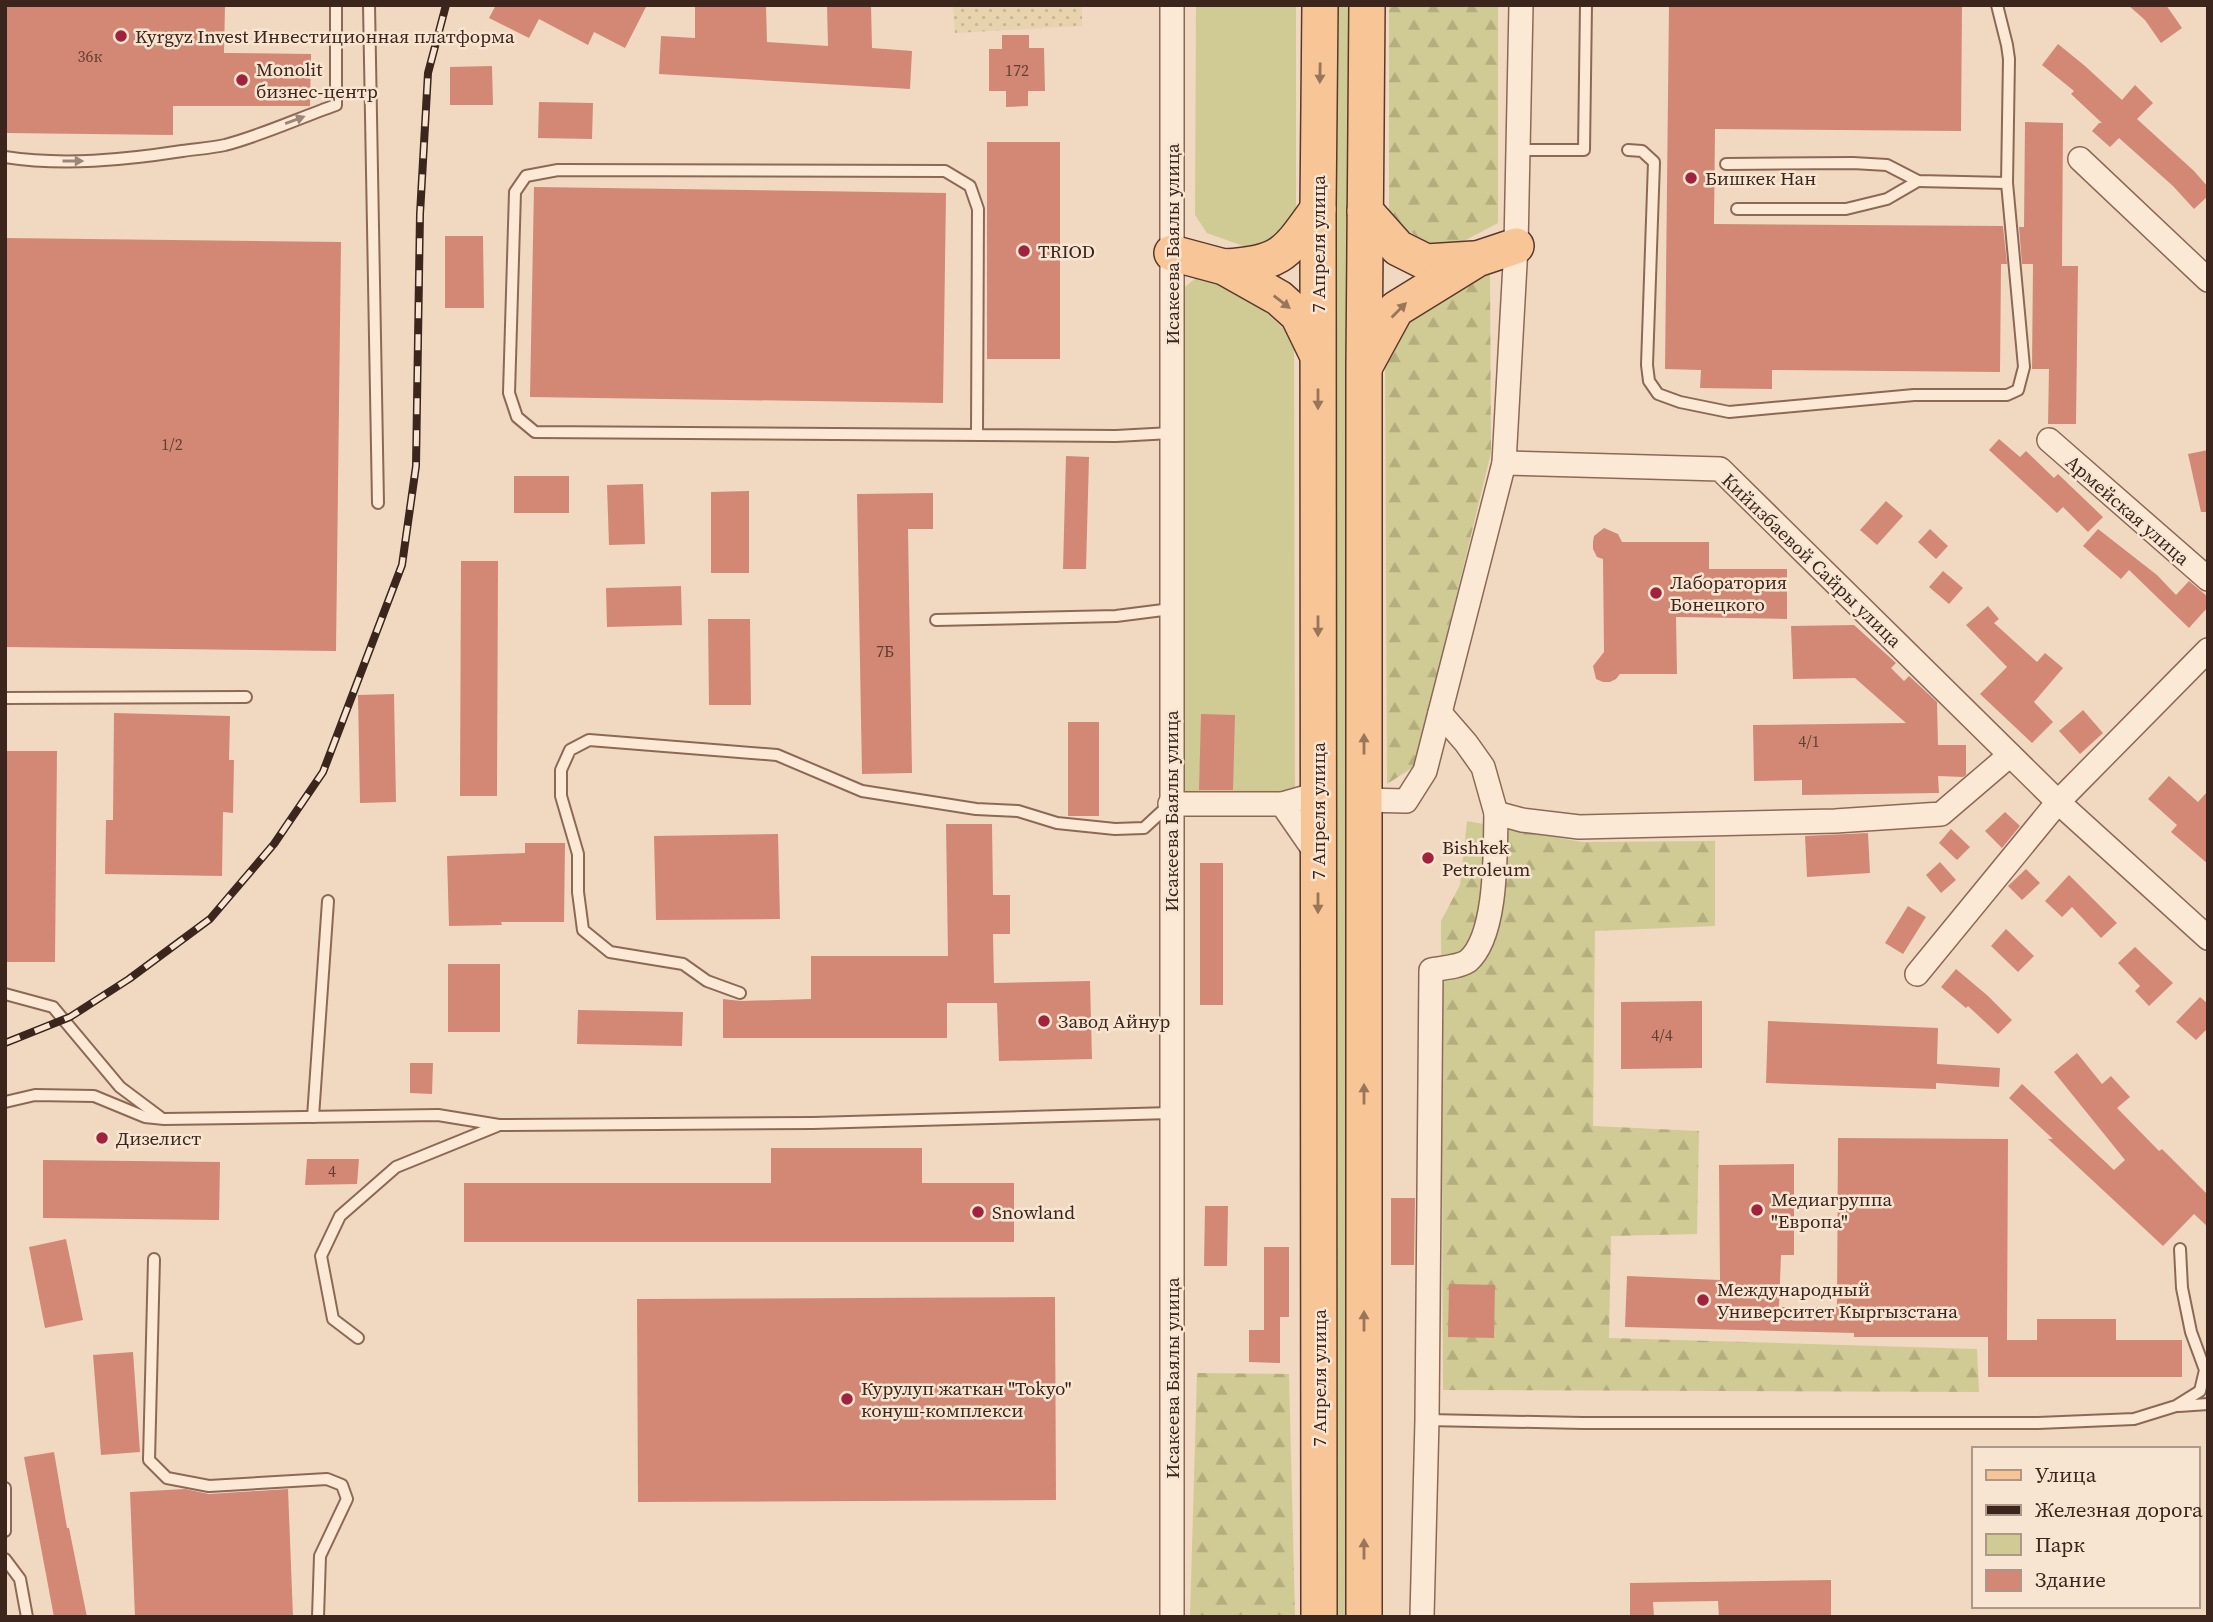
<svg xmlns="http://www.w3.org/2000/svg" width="2213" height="1622" viewBox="0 0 2213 1622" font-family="'Source Serif 4',serif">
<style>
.farmland{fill:url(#farmland-dots)}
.green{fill:#d0cb94}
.forest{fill:url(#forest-firs)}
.building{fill:#d28874}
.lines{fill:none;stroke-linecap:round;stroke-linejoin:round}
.lane-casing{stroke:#8c6957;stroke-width:14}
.street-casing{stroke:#8c6957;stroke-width:26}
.primary-casing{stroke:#5a382c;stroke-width:38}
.lane{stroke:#fbe8d5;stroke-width:10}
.street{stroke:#fbe8d5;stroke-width:23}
.primary{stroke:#f7c596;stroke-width:35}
.rail-casing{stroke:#3b251c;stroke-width:8}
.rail{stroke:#f8e5d1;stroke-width:5;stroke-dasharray:16;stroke-linecap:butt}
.oneway{fill:#997559}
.oneway2{fill:#9b8678}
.poi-dot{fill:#a0223c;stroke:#f8e5d1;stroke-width:2.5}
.labels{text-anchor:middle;stroke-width:5;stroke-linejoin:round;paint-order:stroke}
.number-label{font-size:16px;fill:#613e32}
.poi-label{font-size:19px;fill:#3b251c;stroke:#f8e5d1;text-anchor:start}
.street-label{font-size:19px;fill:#3b251c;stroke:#f8e5d1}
</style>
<defs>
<pattern id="farmland-dots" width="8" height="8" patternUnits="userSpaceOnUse" patternTransform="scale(1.75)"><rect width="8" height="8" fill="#e7d3ae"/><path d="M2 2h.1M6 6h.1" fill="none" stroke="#c7b595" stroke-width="1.8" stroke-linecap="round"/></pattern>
<pattern id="forest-firs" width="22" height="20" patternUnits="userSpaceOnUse" patternTransform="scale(1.75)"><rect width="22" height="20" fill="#d0cb94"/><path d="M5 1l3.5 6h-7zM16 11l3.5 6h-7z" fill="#b4ae7f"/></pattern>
</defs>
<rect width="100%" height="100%" fill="#f1d9c1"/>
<polygon class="farmland" points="953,5 1082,5 1082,26 955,33"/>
<g class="green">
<polygon points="1196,5 1296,5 1296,207 1283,237 1257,251 1207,233 1195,215"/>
<polygon points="1331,5 1349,5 1349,1617 1333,1617"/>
<polygon points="1197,277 1242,291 1294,338 1295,792 1179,792 1180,291"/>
</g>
<g class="forest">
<polygon points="1389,5 1498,5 1498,223 1443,252 1389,219"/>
<polygon points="1490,274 1491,453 1415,766 1387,784 1385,356 1397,323"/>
<polygon points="1467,821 1582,842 1715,841 1715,926 1595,931 1593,1126 1699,1131 1697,1234 1611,1236 1609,1338 1977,1349 1979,1392 1443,1390 1441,921 1460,885"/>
<polygon points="1197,1373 1289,1374 1295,1617 1190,1617"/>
</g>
<g class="building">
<polygon points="5,5 225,5 224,53 311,54 310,106 173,106 173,135 5,133"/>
<polygon points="496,5 647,5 625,48 594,32 588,45 539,19 529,38 489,18"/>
<polygon points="695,5 766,5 767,42 828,46 827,5 871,5 872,48 912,51 910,89 659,74 661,36 695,38"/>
<polygon points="1669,5 1962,5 1961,131 1715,129 1714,224 2003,226 2007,264 2001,264 2000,372 1772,370 1772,389 1700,388 1701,370 1665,369"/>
<polygon points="2128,5 2166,5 2182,28 2161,43 2145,20"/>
<polygon points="1002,35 1029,35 1029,48 1044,48 1045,91 1028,91 1028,106 1006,107 1006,91 989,91 989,49 1002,49"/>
<polygon points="2058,44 2085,66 2122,100 2135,85 2153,103 2137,119 2194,171 2208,187 2208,196 2194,209 2173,186 2119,138 2110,147 2092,131 2099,123 2102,123 2071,94 2074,91 2042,65"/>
<polygon points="492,66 493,105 450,105 450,67"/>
<polygon points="539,102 593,103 592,139 538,138"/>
<polygon points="2025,122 2063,123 2062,266 2078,266 2076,424 2048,424 2049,369 2032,369 2033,264 2022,264 2019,227 2024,227"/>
<rect x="987" y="142" width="73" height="217"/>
<polygon points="534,187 946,193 943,403 530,397"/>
<polygon points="445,236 483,236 484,308 445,308"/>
<polygon points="5,238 341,242 336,651 5,647"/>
<polygon points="1999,439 2020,457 2026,451 2054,478 2058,474 2103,517 2088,532 2063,507 2057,513 1989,450"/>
<polygon points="2208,450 2208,512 2201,512 2188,454"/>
<polygon points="1066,456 1089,457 1086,569 1063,569"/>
<rect x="514" y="476" width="55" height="37"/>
<polygon points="643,484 645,544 609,545 607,485"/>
<polygon points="749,491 749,573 711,573 711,492"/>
<polygon points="933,493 933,529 908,529 912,773 862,774 857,494"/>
<polygon points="1886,501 1903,516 1877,545 1860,530"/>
<polygon points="1604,528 1618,534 1622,542 1709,542 1709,569 1787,569 1787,619 1676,617 1677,674 1620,674 1616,679 1610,682 1603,682 1596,679 1593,666 1604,652 1603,559 1597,557 1593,549 1593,542 1594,536"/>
<polygon points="1930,529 1948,546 1936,559 1918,542"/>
<polygon points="2098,529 2157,575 2176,595 2189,581 2208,597 2208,607 2189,628 2129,570 2121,579 2083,546"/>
<polygon points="461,561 498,561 497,796 460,796"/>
<polygon points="1943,571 1963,588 1949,604 1929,587"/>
<polygon points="681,586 682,625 607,627 606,588"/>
<polygon points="1988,606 1999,619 1994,623 2037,662 2045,653 2063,668 2034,702 2053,722 2032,743 1980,694 2007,667 1966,625"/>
<polygon points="708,619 750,619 751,705 709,705"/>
<polygon points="1854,625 1896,663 1891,668 1904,681 1909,676 1937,702 1938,745 1966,745 1966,775 1963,777 1938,776 1939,793 1802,795 1802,780 1754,781 1753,725 1906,723 1855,678 1793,679 1791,626"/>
<polygon points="394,694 396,802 360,803 358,695"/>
<polygon points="2083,710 2103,733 2080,754 2059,731"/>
<polygon points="114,713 230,716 229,760 234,760 233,813 223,812 222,876 105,874 106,820 113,820"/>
<polygon points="1201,714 1235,715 1233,790 1199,790"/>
<rect x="1068" y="722" width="31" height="94"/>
<polygon points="5,751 57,751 55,962 5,962"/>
<polygon points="2169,776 2198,802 2208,791 2208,864 2171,832 2177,825 2148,799"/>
<polygon points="2005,812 2020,826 2002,848 1985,831"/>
<polygon points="946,824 992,824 993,895 1010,895 1010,934 993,934 994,983 1090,981 1092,1059 999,1061 997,1003 947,1003 947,1038 723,1038 723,999 741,1001 811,999 811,956 948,956"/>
<polygon points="1951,829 1970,847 1957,860 1939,843"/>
<polygon points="1868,833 1870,873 1807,877 1805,836"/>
<polygon points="778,834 780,919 656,920 654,836"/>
<polygon points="525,843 565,843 564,922 501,922 502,925 449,926 447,856 525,853"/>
<polygon points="1940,862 1956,880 1941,893 1926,875"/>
<rect x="1200" y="863" width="23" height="142"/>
<polygon points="2026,869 2040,883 2022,900 2008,886"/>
<polygon points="2069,875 2117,923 2101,938 2072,907 2062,917 2045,901"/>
<polygon points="1908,906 1926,917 1903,954 1885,943"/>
<polygon points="2006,929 2034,956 2018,972 1991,946"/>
<polygon points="2135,947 2173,983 2149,1006 2135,991 2140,986 2118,963"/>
<rect x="448" y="964" width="52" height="68"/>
<polygon points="1956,969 1988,996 2012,1020 1998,1034 1968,1006 1966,1008 1941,987"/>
<polygon points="2200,997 2208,1004 2208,1028 2196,1040 2176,1022"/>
<polygon points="1702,1001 1702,1068 1621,1069 1621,1002"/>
<polygon points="578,1010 683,1012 682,1046 577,1044"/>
<polygon points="1768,1021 1938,1028 1937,1064 2000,1068 1999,1087 1936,1083 1936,1089 1766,1083"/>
<polygon points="2077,1053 2102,1084 2111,1076 2130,1097 2117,1108 2159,1151 2162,1149 2208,1195 2208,1227 2194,1214 2163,1246 2048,1139 2053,1139 2009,1098 2022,1084 2114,1170 2125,1160 2054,1072"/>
<polygon points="410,1063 433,1063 432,1094 410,1093"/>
<polygon points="1838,1138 2008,1139 2007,1340 2037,1340 2037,1319 2116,1319 2116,1340 2182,1340 2182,1377 1988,1377 1988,1337 1854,1337 1854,1333 1625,1327 1627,1276 1720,1280 1719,1165 1794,1164 1794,1255 1781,1255 1779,1307 1837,1307"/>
<polygon points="771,1148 922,1148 922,1183 1014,1183 1014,1242 464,1242 464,1183 771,1183"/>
<polygon points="307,1159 359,1159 357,1184 305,1185"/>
<polygon points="43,1160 220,1162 219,1220 43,1218"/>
<polygon points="1391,1198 1415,1198 1414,1265 1391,1265"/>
<polygon points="1205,1206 1228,1206 1227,1266 1204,1266"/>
<polygon points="66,1239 83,1320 45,1328 29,1247"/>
<polygon points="1264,1247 1289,1247 1289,1317 1280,1317 1280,1363 1249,1362 1249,1330 1264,1330"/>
<polygon points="1449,1284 1495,1285 1494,1338 1448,1337"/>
<polygon points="1055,1297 1056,1500 638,1502 637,1299"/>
<polygon points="133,1352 140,1452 101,1455 93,1355"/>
<polygon points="54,1452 67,1528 69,1528 87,1617 54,1617 24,1457"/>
<polygon points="185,1489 209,1494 288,1489 293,1617 135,1617 130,1492"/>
<polygon points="1831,1580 1831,1617 1719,1617 1718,1601 1653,1602 1654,1617 1630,1617 1630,1583"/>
</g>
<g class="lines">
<defs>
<g id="lane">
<polyline points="369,5 378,503"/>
<polyline points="1520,150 1584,150 1586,5"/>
<polyline points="1628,150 1642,151 1654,162 1647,365 1649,381 1658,394 1680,402 1729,412 1914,395 2007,395 2018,390 2024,367 2007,183 2009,59 2007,45 1997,5"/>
<path d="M 5,157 C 63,166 124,160 182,151 C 196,149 211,148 225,145 C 263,135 299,118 336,105 L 336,5"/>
<polyline points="1726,164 1853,163 1887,165 1918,181 2007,183"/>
<polyline points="1737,209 1846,209 1887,199 1918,181"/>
<polyline points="977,435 978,209 970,186 945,171 558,170 526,176 515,192 509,393 517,417 535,432 1116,436 1171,433"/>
<polyline points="936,620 1116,616 1171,609"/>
<polyline points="5,698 246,697"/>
<polyline points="740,993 707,981 683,964 610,952 583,930 578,892 578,854 561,796 561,770 570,750 589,740 777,755 862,791 976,809 1018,811 1057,823 1115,829 1144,828 1170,804"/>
<polyline points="5,994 53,1007 120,1087 160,1117"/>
<polyline points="5,1102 35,1095 94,1096 145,1117 164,1119 438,1115 499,1125 813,1123 1171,1113"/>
<polyline points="313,1117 328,901"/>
<polyline points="154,1259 149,1460 167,1478 209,1486 327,1479 342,1485 347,1499 320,1556 318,1617"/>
<polyline points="358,1338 333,1319 321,1256 340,1216 396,1167 497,1126"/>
<polyline points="2179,1406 2208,1404"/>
<polyline points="1427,1420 1583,1423 2038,1423 2134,1419 2176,1406 2200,1391 2205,1370 2191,1332 2182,1288 2180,1249"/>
<polyline points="5,1488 5,1531"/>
<polyline points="5,1559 20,1579 27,1617"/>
</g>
<g id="street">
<polyline points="2080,159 2208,280"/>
<polyline points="2049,440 2208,579"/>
<polyline points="1504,463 1720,469 2058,802 2208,938"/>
<polyline points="1440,713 1466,743 1483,767 1496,813 1522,820 1579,827 1835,821 1941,814 2010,755"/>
<polyline points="1363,800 1406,801 1425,771 1504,463 1516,246 1521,5"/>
<polyline points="1170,804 1282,804 1317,794"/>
<polyline points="1282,804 1318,856"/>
<polyline points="1917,974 2058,802 2208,650"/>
<polyline points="1172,1617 1172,5"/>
<path d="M 1422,1617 L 1427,1420 L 1431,970 C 1441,968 1459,967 1468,961 C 1498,935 1495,850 1496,813"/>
</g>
<g id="primary">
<polyline points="1365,211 1398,248 1426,262 1474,259"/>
<polyline points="1172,253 1224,267 1279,298 1298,315 1317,354"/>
<path d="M 1224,267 C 1282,263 1285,255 1318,209"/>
<polyline points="1366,364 1396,309 1477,259 1516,246"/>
<polyline points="1319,1617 1318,209 1320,5"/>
<polyline points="1364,1617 1364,367 1367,5"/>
</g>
</defs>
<use href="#lane" class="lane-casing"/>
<use href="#street" class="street-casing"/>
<use href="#primary" class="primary-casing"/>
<use href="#lane" class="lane"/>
<use href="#street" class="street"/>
<use href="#primary" class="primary"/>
<defs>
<polyline id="rail" points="5,1043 70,1017 129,979 210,919 274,844 323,772 402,565 416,466 420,214 428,73 446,5"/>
</defs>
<use href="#rail" class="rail-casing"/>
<use href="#rail" class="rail"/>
</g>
<defs><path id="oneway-solid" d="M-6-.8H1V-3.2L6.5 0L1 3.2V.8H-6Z" transform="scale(1.75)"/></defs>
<g class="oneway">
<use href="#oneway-solid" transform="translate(1320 73) rotate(91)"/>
<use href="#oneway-solid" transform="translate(1282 302) rotate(38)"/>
<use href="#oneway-solid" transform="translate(1399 310) rotate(-45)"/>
<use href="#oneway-solid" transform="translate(1318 399) rotate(90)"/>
<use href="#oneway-solid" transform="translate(1318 626) rotate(90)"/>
<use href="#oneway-solid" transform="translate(1364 744) rotate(-90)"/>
<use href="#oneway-solid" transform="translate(1318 903) rotate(90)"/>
<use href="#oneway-solid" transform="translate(1364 1094) rotate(-90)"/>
<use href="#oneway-solid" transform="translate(1364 1321) rotate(-90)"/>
<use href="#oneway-solid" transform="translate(1364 1549) rotate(-90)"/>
</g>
<g class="oneway2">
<use href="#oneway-solid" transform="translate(295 120) rotate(-20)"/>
<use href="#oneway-solid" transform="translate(73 161)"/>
</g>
<g class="poi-dot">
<circle cx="121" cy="36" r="7"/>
<circle cx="242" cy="80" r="7"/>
<circle cx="1691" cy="178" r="7"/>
<circle cx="1024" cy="251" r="7"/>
<circle cx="1656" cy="593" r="7"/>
<circle cx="1428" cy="858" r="7"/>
<circle cx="1044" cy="1021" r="7"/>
<circle cx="102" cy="1138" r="7"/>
<circle cx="1757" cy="1210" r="7"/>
<circle cx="978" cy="1212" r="7"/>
<circle cx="1703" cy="1300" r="7"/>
<circle cx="847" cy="1399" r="7"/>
</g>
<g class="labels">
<g class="number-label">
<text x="90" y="62">36к</text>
<text x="1017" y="76">172</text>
<text x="172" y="450">1/2</text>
<text x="885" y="657">7Б</text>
<text x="1809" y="747">4/1</text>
<text x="1662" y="1041">4/4</text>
<text x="332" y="1177">4</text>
</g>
<g class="poi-label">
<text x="135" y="43">Kyrgyz Invest Инвестиционная платформа</text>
<text x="256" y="76">Monolit<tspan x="256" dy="22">бизнес-центр</tspan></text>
<text x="1705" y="185">Бишкек Нан</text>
<text x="1038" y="258">TRIOD</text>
<text x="1670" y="589">Лаборатория<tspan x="1670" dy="22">Бонецкого</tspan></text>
<text x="1442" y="854">Bishkek<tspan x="1442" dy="22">Petroleum</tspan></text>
<text x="1058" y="1028">Завод Айнур</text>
<text x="116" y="1145">Дизелист</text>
<text x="1771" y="1206">Медиагруппа<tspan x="1771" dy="22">"Европа"</tspan></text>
<text x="992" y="1219">Snowland</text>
<text x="1717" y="1296">Международный<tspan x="1717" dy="22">Университет Кыргызстана</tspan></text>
<text x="861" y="1395">Курулуп жаткан "Tokyo"<tspan x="861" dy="22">конуш-комплекси</tspan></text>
</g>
<g class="street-label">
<text transform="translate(1172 244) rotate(-90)" y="7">Исакеева Баялы улица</text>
<text transform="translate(1318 244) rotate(-90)" y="7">7 Апреля улица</text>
<text transform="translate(2128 510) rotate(41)" y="7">Армейская улица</text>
<text transform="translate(1812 560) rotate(44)" y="7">Кийизбаевой Сайры улица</text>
<text transform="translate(1171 811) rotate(-90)" y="7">Исакеева Баялы улица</text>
<text transform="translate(1318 811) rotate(-90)" y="7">7 Апреля улица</text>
<text transform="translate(1172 1378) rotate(-90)" y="7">Исакеева Баялы улица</text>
<text transform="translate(1319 1378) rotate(-90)" y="7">7 Апреля улица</text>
</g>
</g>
<rect width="2213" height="1622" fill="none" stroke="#3b251c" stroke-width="14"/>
<rect x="1972" y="1447" width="228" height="161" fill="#f8e5d1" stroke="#ac9889" stroke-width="2"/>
<rect x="1986" y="1470" width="35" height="10" fill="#f7c596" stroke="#ac9889" stroke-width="2"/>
<text x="2035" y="1482" font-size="21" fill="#3b251c">Улица</text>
<rect x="1986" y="1505" width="35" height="10" fill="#3b251c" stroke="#ac9889" stroke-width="2"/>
<text x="2035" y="1517" font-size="21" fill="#3b251c">Железная дорога</text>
<rect x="1986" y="1534" width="35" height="21" fill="#d0cb94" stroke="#ac9889" stroke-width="2"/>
<text x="2035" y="1552" font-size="21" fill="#3b251c">Парк</text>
<rect x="1986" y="1570" width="35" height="21" fill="#d28874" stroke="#ac9889" stroke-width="2"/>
<text x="2035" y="1587" font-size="21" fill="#3b251c">Здание</text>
</svg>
